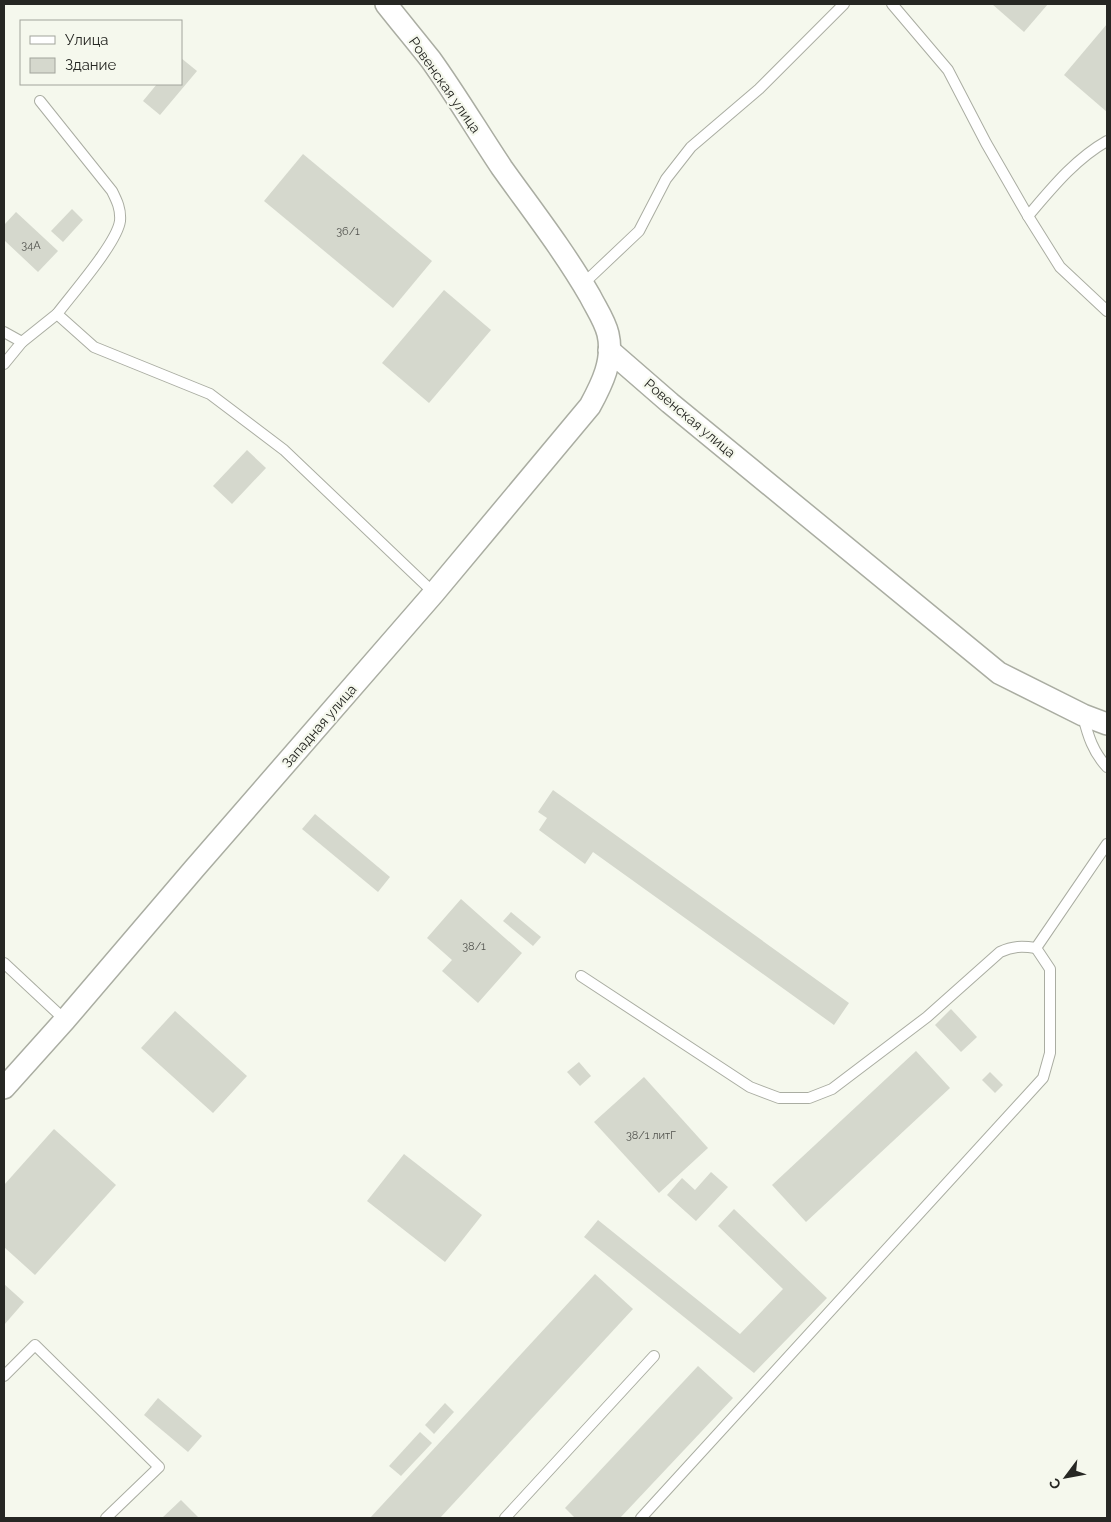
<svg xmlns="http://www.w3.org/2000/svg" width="1111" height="1522" viewBox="0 0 1111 1522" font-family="Raleway,sans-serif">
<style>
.building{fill:#d5d8cd}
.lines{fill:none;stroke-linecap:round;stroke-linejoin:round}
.service-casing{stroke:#aaada2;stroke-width:12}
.minor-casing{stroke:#aaada2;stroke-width:24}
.service{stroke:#fff;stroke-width:10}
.minor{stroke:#fff;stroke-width:21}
.labels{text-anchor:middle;stroke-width:4.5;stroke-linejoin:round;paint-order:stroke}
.number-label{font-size:11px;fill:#52534e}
.street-label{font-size:14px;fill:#262723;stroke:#f5f8ed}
</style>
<rect width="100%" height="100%" fill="#f5f8ed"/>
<g class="building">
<polygon points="992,4 1048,4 1024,32"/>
<polygon points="1107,24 1107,112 1064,75"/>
<polygon points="181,58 197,71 160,115 143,101 157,84 181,84"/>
<polygon points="303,154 432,261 393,308 264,201"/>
<polygon points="72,209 83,220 63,242 51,231"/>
<polygon points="16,212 58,251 38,272 4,240 4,225"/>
<polygon points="444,290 491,330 429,403 382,363"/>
<polygon points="247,450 266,468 232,504 213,486"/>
<polygon points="553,790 849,1003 834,1025 593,852 585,864 539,830 547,818 538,812"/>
<polygon points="315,814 390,877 378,892 302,829"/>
<polygon points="461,899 522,953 478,1003 442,971 452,960 427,938"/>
<polygon points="511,912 541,937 533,946 503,921"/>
<polygon points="951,1009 977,1037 961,1052 935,1025"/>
<polygon points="175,1011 247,1076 213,1113 141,1048"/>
<polygon points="916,1051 950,1088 806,1222 772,1185"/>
<polygon points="579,1062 591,1076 580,1086 567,1072"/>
<polygon points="990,1072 1003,1085 995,1093 982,1080"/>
<polygon points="644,1077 708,1148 659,1193 594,1122"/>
<polygon points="54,1129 116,1185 35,1275 4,1247 4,1185"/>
<polygon points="404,1154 482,1215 445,1262 367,1201"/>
<polygon points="711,1172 728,1187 696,1221 667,1195 682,1178 695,1190"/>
<polygon points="734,1209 827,1298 754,1373 584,1237 598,1220 740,1334 783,1289 718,1226"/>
<polygon points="595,1274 633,1309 440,1518 370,1518"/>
<polygon points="4,1284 24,1302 4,1325"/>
<polygon points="698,1366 733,1398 620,1518 575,1518 565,1508"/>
<polygon points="158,1398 202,1436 188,1452 144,1415"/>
<polygon points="445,1403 454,1412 434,1434 425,1425"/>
<polygon points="420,1432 432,1443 401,1476 389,1466"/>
<polygon points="181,1500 199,1518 162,1518"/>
</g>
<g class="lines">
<defs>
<g id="service">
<polyline points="892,4 948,70 986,143 1028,216 1060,267 1107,311"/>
<path d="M 40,101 L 112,191 C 117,201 121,209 120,221 C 117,243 72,294 57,314"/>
<path d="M 1028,216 C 1051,189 1075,159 1107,141"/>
<polyline points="583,284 639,231 666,179 691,147 759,89 844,4"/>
<polyline points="4,332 22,342"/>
<polyline points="4,364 22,342 57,314 94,347 210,394 284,450 434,593"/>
<path d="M 1083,716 C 1088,736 1093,752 1107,767"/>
<polyline points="4,963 65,1020"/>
<path d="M 581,976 L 750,1087 L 779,1098 L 809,1098 L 832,1089 L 927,1017 L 1000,952 C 1013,946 1022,946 1036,948"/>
<polyline points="4,1376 35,1345 159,1467 106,1518"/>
<polyline points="505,1518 654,1356"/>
<polyline points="641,1518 1043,1078 1050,1053 1050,969 1036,948 1107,844"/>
</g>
<g id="minor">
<polyline points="609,350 670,403 999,673 1083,715 1107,724"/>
<path d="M 4,1088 L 65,1020 L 194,869 L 434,593 L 590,406 C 602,384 614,360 608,334 C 605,321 596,308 590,296 C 564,251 532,210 502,168 C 478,132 456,95 431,60 C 416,41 401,23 386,4"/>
</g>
</defs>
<use href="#service" class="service-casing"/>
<use href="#minor" class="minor-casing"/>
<use href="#service" class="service"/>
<use href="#minor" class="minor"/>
</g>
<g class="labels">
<g class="number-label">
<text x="348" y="235">36/1</text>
<text x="31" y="249">34А</text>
<text x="474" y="950">38/1</text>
<text x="651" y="1139">38/1 литГ</text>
</g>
<g class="street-label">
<text transform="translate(445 85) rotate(55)" y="5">Ровенская улица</text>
<text transform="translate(690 418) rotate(40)" y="5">Ровенская улица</text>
<text transform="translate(319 726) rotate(-49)" y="5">Западная улица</text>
</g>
</g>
<rect width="1111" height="1522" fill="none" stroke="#262723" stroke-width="10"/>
<rect x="20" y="20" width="162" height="65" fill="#f5f8ed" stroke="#a2a49c"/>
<rect x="30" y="36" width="25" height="8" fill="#ffffff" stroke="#a2a49c"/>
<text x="65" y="45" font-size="15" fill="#262723">Улица</text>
<rect x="30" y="58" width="25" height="15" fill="#d5d8cd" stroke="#a2a49c"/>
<text x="65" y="70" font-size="15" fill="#262723">Здание</text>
<g transform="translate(1066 1477) rotate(238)" stroke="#f5f8ed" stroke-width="4" paint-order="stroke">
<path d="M0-4L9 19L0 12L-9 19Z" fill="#262723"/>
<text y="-8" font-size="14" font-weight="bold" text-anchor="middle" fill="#262723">С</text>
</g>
</svg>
